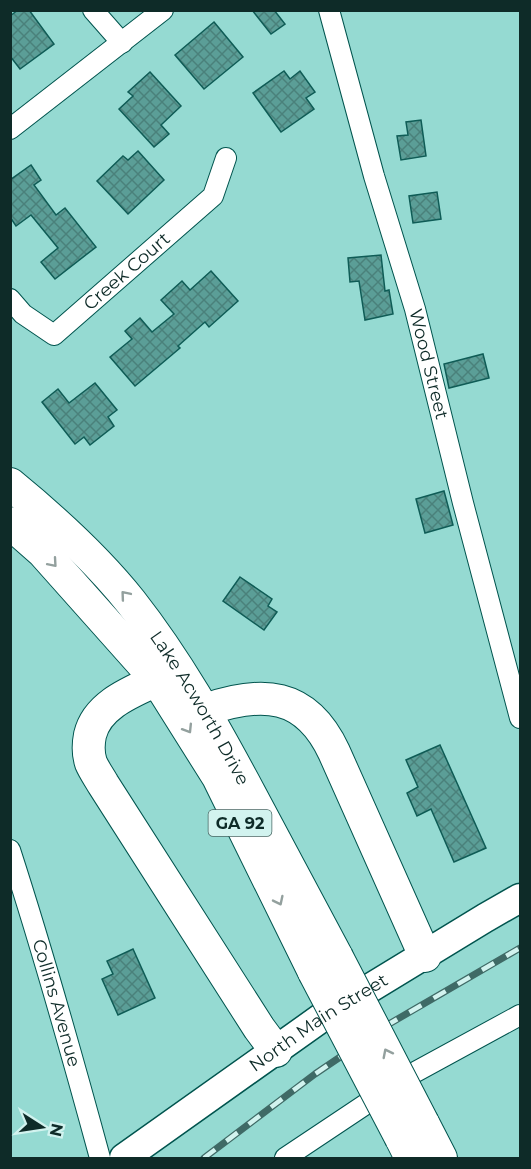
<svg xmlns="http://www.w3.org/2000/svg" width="531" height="1169" viewBox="0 0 531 1169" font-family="Montserrat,sans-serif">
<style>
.building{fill:url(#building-cross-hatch);stroke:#0f5c56;stroke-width:1.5}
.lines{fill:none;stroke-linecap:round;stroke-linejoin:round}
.minor-casing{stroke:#00544e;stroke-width:22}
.secondary-casing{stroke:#00544e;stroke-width:31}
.primary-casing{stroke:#00544e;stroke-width:34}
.minor{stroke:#fff;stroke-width:20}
.secondary{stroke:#fff;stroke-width:28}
.primary{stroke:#fff;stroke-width:32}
.rail-casing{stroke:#3f6a66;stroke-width:7}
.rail{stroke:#d2f3ef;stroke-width:4.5;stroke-dasharray:14;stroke-linecap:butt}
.primary-bridge-casing{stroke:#00544e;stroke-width:34;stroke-linecap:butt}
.primary-bridge{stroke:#fff;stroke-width:32}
.oneway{stroke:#93a09e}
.labels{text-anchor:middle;stroke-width:4.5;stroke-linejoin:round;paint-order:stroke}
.shield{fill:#d2f3ef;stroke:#496764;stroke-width:1.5}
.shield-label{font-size:16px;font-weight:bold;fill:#0e2b28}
.street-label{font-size:18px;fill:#0e2b28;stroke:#d2f3ef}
</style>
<defs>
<pattern id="building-cross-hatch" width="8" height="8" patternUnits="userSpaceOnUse" patternTransform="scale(1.5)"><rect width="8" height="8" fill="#5b9e97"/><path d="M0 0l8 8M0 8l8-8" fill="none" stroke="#4a817b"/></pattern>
</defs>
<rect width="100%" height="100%" fill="#95dad2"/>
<g class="building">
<polygon points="18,10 29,10 54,44 20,69 10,56 10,16"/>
<polygon points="252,10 274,10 285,24 271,34"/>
<polygon points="214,22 243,57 204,89 175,55"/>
<polygon points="284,71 290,79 300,71 315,92 306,98 314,109 281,132 253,93"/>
<polygon points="150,72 181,106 161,125 169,134 154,147 119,109 133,96 128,92"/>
<polygon points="421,120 426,156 401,160 397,136 408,135 406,122"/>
<polygon points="138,151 164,180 128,214 97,181 123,156 128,160"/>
<polygon points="31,165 41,180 34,185 56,215 65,208 96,247 55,279 41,262 58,248 31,215 16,226 10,217 10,180"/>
<polygon points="437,192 441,219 413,223 409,196"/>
<polygon points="381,255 385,291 389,290 393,314 365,320 359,281 350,282 348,258"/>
<polygon points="211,271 238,301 209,327 205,322 178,346 180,348 135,386 110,357 132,339 125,331 140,318 152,332 174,314 161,300 182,281 190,290"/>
<polygon points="483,354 489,378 449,388 444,364"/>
<polygon points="95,383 117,410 108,417 114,426 90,445 84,437 75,444 42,402 58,389 69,403"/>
<polygon points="444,491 453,525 425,533 416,499"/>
<polygon points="240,577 272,599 268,606 277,612 264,630 223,601"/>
<polygon points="440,745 486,848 454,862 431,809 417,816 407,793 418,787 406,760"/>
<polygon points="133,949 155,998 118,1015 102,979 113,974 107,961"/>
</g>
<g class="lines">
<defs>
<g id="minor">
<polyline points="93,10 122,43"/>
<path id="s1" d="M 329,10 L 374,176 L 415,309 L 463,503 L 520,718"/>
<polyline points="10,129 163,10"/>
<path id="s2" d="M 10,299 L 23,314 L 54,335 L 213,196 L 226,158"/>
<path id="s3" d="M 10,850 C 43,952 72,1055 100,1158"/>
<polyline points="285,1158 408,1076 520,1015"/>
</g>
<g id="secondary">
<path id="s4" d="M 124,1158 L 321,1018 L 485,918 L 520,898"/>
</g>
<g id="primary">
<path id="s5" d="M 10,484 C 54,520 96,558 131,602 C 178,662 213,725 249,792 C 278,847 308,902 337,957"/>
<polyline points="10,523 43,552 157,680 218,777 314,972"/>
<path d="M 157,680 C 131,692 97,705 90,735 C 88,745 88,754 91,763 C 94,770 99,777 103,784 L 259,1028 L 276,1051"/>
<path d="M 205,710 C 262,690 306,692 334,752 L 425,956"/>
<polyline points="423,1123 441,1158"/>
<polyline points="401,1138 411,1158"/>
</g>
</defs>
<use href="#minor" class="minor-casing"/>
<use href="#secondary" class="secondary-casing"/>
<use href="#primary" class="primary-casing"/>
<use href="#minor" class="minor"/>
<use href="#secondary" class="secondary"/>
<use href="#primary" class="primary"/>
<defs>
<polyline id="rail" points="204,1158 315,1074 389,1024 520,948"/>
</defs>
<use href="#rail" class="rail-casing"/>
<use href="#rail" class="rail"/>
<defs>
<g id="primary-bridge">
<polyline points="337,957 423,1123"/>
<polyline points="314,972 401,1138"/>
</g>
</defs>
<use href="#primary-bridge" class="primary-bridge-casing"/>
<use href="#primary-bridge" class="primary-bridge"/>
</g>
<defs><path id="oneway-chevron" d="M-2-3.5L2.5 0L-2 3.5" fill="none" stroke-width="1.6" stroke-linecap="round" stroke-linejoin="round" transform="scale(1.5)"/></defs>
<g class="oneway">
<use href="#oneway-chevron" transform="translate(53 563) rotate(49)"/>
<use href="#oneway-chevron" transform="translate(125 595) rotate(-130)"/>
<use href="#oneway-chevron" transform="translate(188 729) rotate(58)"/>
<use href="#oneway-chevron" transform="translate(279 901) rotate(64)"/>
<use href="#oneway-chevron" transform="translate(387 1053) rotate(-117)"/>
</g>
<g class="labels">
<rect class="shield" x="208.5" y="810" width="63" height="26" rx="4.5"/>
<g class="shield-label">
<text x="240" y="829">GA 92</text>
</g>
<g class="street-label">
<text dy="6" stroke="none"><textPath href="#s2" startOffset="154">Creek Court</textPath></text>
<text dy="6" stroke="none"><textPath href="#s1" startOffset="368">Wood Street</textPath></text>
<text dy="6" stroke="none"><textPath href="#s5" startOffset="296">Lake Acworth Drive</textPath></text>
<text dy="6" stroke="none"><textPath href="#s3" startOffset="160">Collins Avenue</textPath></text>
<text dy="6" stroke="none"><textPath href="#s4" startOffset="237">North Main Street</textPath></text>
</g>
</g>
<rect width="531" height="1169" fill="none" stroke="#0e2b28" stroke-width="24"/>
<g transform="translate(42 1127) rotate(102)" stroke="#d2f3ef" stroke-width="4.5" paint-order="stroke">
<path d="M0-4.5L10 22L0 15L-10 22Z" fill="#0e2b28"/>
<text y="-9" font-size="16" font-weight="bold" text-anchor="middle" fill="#0e2b28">N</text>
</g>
</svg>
